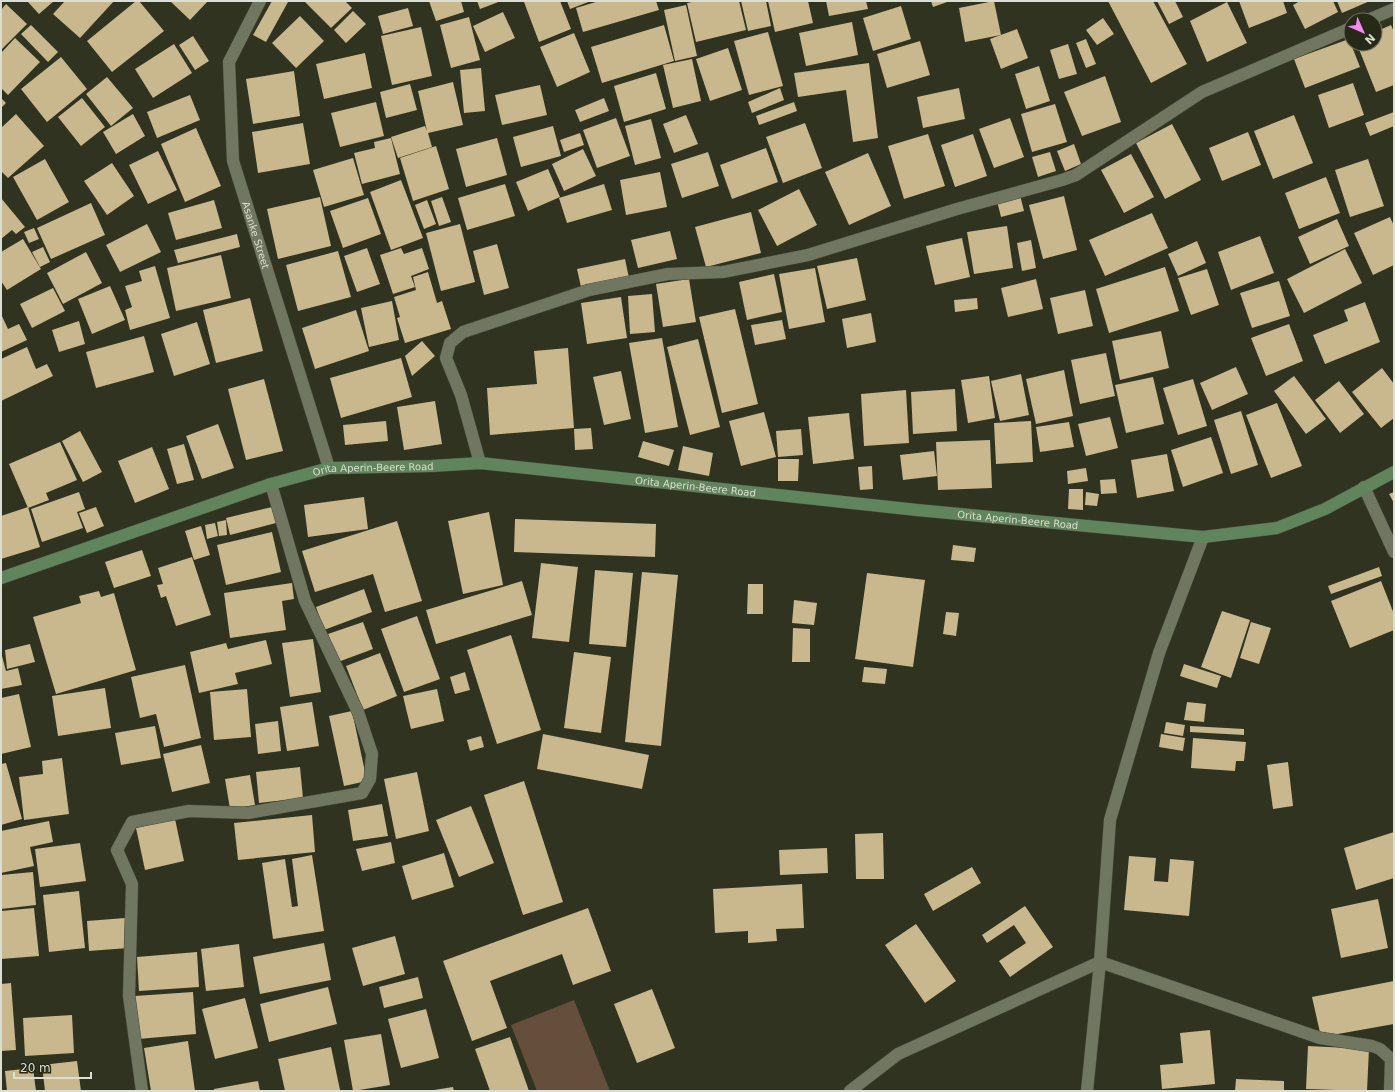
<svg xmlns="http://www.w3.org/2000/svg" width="1395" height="1092" viewBox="0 0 1395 1092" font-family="'DejaVu Sans',sans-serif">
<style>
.green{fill:#654e3c}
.building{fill:#c9b78d}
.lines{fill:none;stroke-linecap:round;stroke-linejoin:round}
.street-casing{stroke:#4a4e3d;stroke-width:13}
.secondary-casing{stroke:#4a4e3d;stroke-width:13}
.street{stroke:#717661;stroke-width:12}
.secondary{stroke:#60845c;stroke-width:12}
.labels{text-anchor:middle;stroke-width:4;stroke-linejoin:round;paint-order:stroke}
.street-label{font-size:10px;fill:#dbded2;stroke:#252916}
</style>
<rect width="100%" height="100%" fill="#2f3320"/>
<polygon class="green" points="574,1000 610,1091 537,1091 511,1025"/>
<g class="building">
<polygon points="27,1 54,1 39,14"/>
<polygon points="65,1 114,1 80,38 53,14"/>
<polygon points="136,1 139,1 164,31 112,72 87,41"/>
<polygon points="170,1 208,1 190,20"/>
<polygon points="272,1 288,2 266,42 253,35"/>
<polygon points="306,1 345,1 352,8 331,28 305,2"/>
<polygon points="429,1 461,1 464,12 436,21"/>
<polygon points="477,1 501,1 480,9"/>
<polygon points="527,1 560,1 571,29 539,42 524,2"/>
<polygon points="567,1 591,1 570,9"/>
<polygon points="599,1 656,1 659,10 583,32 576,8"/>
<polygon points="697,1 739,1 746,30 696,42 687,3"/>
<polygon points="741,1 766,1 771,26 748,31"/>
<polygon points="768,1 808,1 813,23 775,32"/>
<polygon points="826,1 866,1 868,9 829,16"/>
<polygon points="931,1 950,1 933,7"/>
<polygon points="994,1 1001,35 965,42 959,8"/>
<polygon points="1108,1 1153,1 1187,64 1151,83"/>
<polygon points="1157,1 1175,1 1183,17 1169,24"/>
<polygon points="1239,1 1283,1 1287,13 1249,28"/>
<polygon points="1300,1 1333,1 1338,12 1305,29 1293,5"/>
<polygon points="1337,1 1370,1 1342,13"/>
<polygon points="1227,2 1247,43 1207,62 1190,21"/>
<polygon points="6,4 27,24 1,50 1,10"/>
<polygon points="686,5 697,56 675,61 664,10"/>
<polygon points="901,6 911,39 873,51 863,18"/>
<polygon points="408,8 413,26 383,34 378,16"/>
<polygon points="353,11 366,24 346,43 334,30"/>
<polygon points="503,12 515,38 485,52 473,26"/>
<polygon points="300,16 324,41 296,68 272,43"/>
<polygon points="469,17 480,60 451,68 440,25"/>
<polygon points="1103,18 1114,34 1097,45 1086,30"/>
<polygon points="852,22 858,55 806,66 799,33"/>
<polygon points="31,25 58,52 48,62 21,34"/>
<polygon points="664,25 674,61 602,83 591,47"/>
<polygon points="1391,25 1394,32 1394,85 1376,92 1357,44 1375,44 1375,32"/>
<polygon points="421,27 432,76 392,85 381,36"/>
<polygon points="1017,29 1028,58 1001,69 990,39"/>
<polygon points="768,32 783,86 749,95 734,41"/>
<polygon points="574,33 590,72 557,87 540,47"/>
<polygon points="193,36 209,61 195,70 179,45"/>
<polygon points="15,38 40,62 8,95 1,88 1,53"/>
<polygon points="1086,39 1096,64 1086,68 1076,43"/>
<polygon points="1349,39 1360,67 1305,88 1294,59"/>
<polygon points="920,41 930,75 887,88 877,54"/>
<polygon points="174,44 192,73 153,98 135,69"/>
<polygon points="1068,44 1077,74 1059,79 1050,50"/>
<polygon points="728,48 742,90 710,101 696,59"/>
<polygon points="365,53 372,88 324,99 316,64"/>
<polygon points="61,57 87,89 47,122 21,89"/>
<polygon points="692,59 701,101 673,108 663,65"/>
<polygon points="869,63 878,138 853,142 846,90 798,97 794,73"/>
<polygon points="1039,66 1050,101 1026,109 1015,74"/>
<polygon points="481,68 485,111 464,113 460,70"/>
<polygon points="294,71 300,116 253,124 246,79"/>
<polygon points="656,73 666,109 624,122 614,86"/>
<polygon points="1105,76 1121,122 1082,136 1064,92"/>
<polygon points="107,77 133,108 111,126 86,94"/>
<polygon points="453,82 463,125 428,133 432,147 398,158 391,137 425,126 427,131 418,91"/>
<polygon points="1353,83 1364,115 1329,128 1318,95"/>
<polygon points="410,84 417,110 386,118 380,92"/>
<polygon points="540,85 547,115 502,125 495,95"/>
<polygon points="780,88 784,100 752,113 748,102"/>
<polygon points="959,88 965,119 923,128 917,97"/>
<polygon points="190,95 200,120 157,138 147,112"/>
<polygon points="1,98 6,103 1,108"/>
<polygon points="82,98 105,127 81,146 58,117"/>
<polygon points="604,98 609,111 580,122 575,110"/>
<polygon points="376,102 384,136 340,147 331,113"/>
<polygon points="794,102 797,111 759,125 756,116"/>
<polygon points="1055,104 1067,142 1032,152 1021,114"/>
<polygon points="1394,112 1394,126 1370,136 1365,123"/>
<polygon points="16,114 44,146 8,178 1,171 1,128"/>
<polygon points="133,114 145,136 116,154 103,132"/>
<polygon points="686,115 698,144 674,153 663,124"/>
<polygon points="1294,115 1313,163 1273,179 1254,131"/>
<polygon points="616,118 630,156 597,168 583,130"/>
<polygon points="1010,118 1024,157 994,168 979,129"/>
<polygon points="651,119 661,158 635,165 625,126"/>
<polygon points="303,123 310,164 258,173 252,132"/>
<polygon points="805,123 822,168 783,183 766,137"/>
<polygon points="1172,124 1201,180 1165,199 1136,143"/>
<polygon points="553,126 561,156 521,167 513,137"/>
<polygon points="196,128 221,186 185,202 161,144"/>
<polygon points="1248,132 1261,165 1222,181 1209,148"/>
<polygon points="580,133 584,145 564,152 560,140"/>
<polygon points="928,134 945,186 904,199 888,146"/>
<polygon points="973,134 987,176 955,187 941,145"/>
<polygon points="391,138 400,174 362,184 354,153 375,148 374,142"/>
<polygon points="497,138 507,175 466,187 456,149"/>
<polygon points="1074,144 1081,164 1065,171 1057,151"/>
<polygon points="436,146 449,189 413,201 400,158"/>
<polygon points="766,148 778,182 732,199 720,165"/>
<polygon points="583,149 596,176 564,191 552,164"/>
<polygon points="158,151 177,190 148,204 129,165"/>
<polygon points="708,152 719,186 682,198 671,164"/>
<polygon points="1050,152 1056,171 1038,177 1032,157"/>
<polygon points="868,153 891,206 849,225 825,172"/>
<polygon points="1131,154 1154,197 1124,213 1101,170"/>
<polygon points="353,158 364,195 324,207 313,170"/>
<polygon points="45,159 69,202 37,220 13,177"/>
<polygon points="1368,159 1384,206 1350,217 1335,170"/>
<polygon points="112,163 134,196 107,215 84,181"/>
<polygon points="548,169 560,197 528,211 516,182"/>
<polygon points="660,172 667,207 626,215 620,180"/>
<polygon points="1326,177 1340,213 1299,229 1285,193"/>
<polygon points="401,180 423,238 391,250 370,192"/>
<polygon points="505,184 515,216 467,230 458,198"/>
<polygon points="604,184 612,210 567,223 559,198"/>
<polygon points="799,189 817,225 777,246 758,210"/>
<polygon points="1020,195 1024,211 1001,217 997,201"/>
<polygon points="1064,196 1077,250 1043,259 1029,205"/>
<polygon points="320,197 331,246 278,259 267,209"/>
<polygon points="442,197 451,222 439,226 431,201"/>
<polygon points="1,198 25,227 16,234 12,230 1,239"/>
<polygon points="368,198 381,234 343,248 330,211"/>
<polygon points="214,200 222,228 176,240 168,213"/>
<polygon points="427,200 436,224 424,229 415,205"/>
<polygon points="91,203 105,235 51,259 37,228"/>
<polygon points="751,212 761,253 706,267 695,227"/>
<polygon points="1152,213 1168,248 1105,276 1089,240"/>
<polygon points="1390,217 1394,226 1394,265 1373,275 1354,233"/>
<polygon points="1337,219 1349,246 1310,264 1298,237"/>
<polygon points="147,224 161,252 120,272 106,245"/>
<polygon points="460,224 475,282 441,291 426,233"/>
<polygon points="1007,226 1013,268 974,274 967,232"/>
<polygon points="34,228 39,239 29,243 24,232"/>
<polygon points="670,231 677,259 638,268 631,240"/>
<polygon points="237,234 240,247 178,263 174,250"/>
<polygon points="1260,236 1274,273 1231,290 1218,252"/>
<polygon points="962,238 970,277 935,285 926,246"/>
<polygon points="23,239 41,269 7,290 1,281 1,252"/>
<polygon points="1031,240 1036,268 1022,271 1017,243"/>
<polygon points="1197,241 1206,263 1178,276 1168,254"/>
<polygon points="497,244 509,288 484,295 473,251"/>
<polygon points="43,247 50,262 40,267 32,252"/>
<polygon points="367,248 380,284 357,292 344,256"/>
<polygon points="401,248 404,254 422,248 429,269 411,276 415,287 393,294 380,255"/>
<polygon points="1345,249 1362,283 1304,313 1287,279"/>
<polygon points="338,251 351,297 298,311 286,265"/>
<polygon points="86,252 102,283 63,304 47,273"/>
<polygon points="221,255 231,298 176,311 167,268"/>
<polygon points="857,258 866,300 827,309 817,266"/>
<polygon points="625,259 629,278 581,287 577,269"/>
<polygon points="155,266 170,318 130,330 125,310 132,307 125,286 142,281 139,271"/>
<polygon points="1165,267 1179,311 1109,333 1096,289"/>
<polygon points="815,268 825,322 789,329 779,274"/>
<polygon points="1207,269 1219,305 1191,315 1178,278"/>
<polygon points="428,272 437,303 442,301 451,329 405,343 397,318 400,317 394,297 416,290 413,277"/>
<polygon points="774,274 782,312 747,320 739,282"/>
<polygon points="689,279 696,322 663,327 656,284"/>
<polygon points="1036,279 1043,309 1008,317 1001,288"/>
<polygon points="1279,281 1290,316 1252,328 1240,293"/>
<polygon points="110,286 125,320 92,334 78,299"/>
<polygon points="53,288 65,311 32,328 20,304"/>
<polygon points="1085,290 1093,326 1058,334 1050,298"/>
<polygon points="652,294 655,332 630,334 628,296"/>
<polygon points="621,297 627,338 587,344 581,303"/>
<polygon points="250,298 263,351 216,363 203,310"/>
<polygon points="977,298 978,309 955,312 954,300"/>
<polygon points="392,301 399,340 369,347 361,308"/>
<polygon points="1365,302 1380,342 1325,364 1313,335 1348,321 1344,310"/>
<polygon points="735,309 758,404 722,413 699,317"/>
<polygon points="356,310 369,351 315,369 302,328"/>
<polygon points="871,313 876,342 847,348 842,319"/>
<polygon points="1,314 8,329 19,324 27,340 1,352"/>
<polygon points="782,320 786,339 755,345 751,325"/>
<polygon points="79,321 85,344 59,352 52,330"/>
<polygon points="197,322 210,364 174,376 161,334"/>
<polygon points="1289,324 1303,361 1266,376 1251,338"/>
<polygon points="1161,331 1169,368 1120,380 1112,341"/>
<polygon points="144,336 154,372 96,388 86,352"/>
<polygon points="662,338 678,427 645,433 629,343"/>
<polygon points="698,339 720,427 690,435 667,347"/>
<polygon points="422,341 435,356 412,376 405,356"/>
<polygon points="27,347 36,369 47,364 53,376 1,401 1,359"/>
<polygon points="568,348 574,428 490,435 487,388 537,384 534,351"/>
<polygon points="1106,353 1115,396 1080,404 1071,360"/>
<polygon points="401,358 412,397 341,418 330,378"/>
<polygon points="1236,367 1248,394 1212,410 1200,383"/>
<polygon points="1382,368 1394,384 1394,418 1381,428 1352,392"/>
<polygon points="1064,370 1073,416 1036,424 1026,379"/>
<polygon points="621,371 631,419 604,425 593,377"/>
<polygon points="1021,374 1029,415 1000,421 991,381"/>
<polygon points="989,376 995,418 968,423 961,380"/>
<polygon points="1294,376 1326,419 1306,434 1274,391"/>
<polygon points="1153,377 1164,424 1126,433 1115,385"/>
<polygon points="264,379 283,451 246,460 228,389"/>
<polygon points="1193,379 1207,426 1178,435 1163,388"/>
<polygon points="1339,381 1364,414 1340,433 1315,400"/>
<polygon points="955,389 957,431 913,434 911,392"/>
<polygon points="906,390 909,443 864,446 861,394"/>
<polygon points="435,401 442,444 404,450 397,407"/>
<polygon points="1277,403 1302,466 1271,478 1246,415"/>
<polygon points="1241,411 1258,465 1231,474 1214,420"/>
<polygon points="764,412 776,457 741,466 729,421"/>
<polygon points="849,413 854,459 813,464 808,417"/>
<polygon points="1110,417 1118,448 1086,456 1078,424"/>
<polygon points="386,421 388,441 345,445 343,425"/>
<polygon points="1031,421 1033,462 996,464 994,423"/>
<polygon points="1069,422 1074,447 1040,452 1036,427"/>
<polygon points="218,424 234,468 202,479 186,436"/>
<polygon points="591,428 593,449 575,450 574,429"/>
<polygon points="801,429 803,455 778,457 776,431"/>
<polygon points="80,431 102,472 83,482 62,441"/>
<polygon points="1211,437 1223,473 1183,487 1171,450"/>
<polygon points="990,440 992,488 938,490 936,442"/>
<polygon points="643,441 674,450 669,466 638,457"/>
<polygon points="60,442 77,480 46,493 49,500 28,508 9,464"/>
<polygon points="184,444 194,480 177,484 167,449"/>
<polygon points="683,446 713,453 709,476 678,470"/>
<polygon points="152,447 169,489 135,503 118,461"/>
<polygon points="934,451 937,476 903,480 900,455"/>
<polygon points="1167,454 1174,491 1137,498 1131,460"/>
<polygon points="778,459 799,459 798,481 778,481"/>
<polygon points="872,466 873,489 860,490 858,467"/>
<polygon points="1086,468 1088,481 1068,484 1067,471"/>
<polygon points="1115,479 1117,493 1101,494 1100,480"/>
<polygon points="1069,489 1083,489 1083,510 1068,509"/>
<polygon points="79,492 85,509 77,512 83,528 42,542 31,509"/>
<polygon points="1086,492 1099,494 1097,506 1085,505"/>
<polygon points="1394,492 1394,503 1389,494"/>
<polygon points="364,497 368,529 308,537 304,505"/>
<polygon points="28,507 40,547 1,559 1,516"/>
<polygon points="96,507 104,526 87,533 79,513"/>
<polygon points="272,507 276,523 230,535 226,518"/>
<polygon points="489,512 503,585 463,594 448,521"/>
<polygon points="515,519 656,524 655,557 514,552"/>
<polygon points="226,520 227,535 219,536 217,522"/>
<polygon points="397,521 422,601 385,612 373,574 315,592 302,551"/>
<polygon points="215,523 218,536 207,539 205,525"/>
<polygon points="201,526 210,555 194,560 185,531"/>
<polygon points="272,532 281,572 226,585 217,545"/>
<polygon points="953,545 976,548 974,562 951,560"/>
<polygon points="142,550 151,576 114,588 105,562"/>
<polygon points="192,557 211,615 176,626 166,596 161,598 157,585 163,584 158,568"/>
<polygon points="541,563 578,567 569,642 532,638"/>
<polygon points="1379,567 1382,576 1331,594 1328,586"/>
<polygon points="595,570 633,573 626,647 589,644"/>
<polygon points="642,572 678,575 661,746 625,742"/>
<polygon points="867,573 925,580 913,667 855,659"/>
<polygon points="522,581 532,615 436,644 426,610"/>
<polygon points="1381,581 1394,614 1394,630 1350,648 1331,601"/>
<polygon points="292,583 294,599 282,601 286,630 230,638 224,593"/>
<polygon points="748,584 763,584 763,614 747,614"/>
<polygon points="364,589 372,612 324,630 316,607"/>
<polygon points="99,591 101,597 114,593 136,670 56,694 33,617 81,603 79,596"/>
<polygon points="794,600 817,603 814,625 792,623"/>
<polygon points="1222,611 1250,620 1231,678 1201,667"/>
<polygon points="946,612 959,613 956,636 943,634"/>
<polygon points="417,616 440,679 404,692 381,629"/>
<polygon points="363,622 373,649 338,662 328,634"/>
<polygon points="1251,622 1271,628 1259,664 1240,658"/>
<polygon points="793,628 810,629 810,662 792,662"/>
<polygon points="511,635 541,730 497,744 467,650"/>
<polygon points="313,639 321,692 290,697 282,643"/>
<polygon points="266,640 272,664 235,673 238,684 199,693 190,652 226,643 228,649"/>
<polygon points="30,644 35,662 7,669 5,650"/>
<polygon points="1,652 6,671 18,668 22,685 1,689"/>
<polygon points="574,652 611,657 601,733 564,728"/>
<polygon points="380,653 397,696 363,710 346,666"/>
<polygon points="1184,664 1221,676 1217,688 1180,676"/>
<polygon points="185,665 201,738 164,747 156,714 140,718 131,677"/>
<polygon points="864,667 887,669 885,684 862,682"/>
<polygon points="465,672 470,690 455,694 450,677"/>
<polygon points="105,688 111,728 58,736 52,696"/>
<polygon points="247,689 251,737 214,740 210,692"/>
<polygon points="437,689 444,721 411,729 403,696"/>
<polygon points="19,694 31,747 1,754 1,698"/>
<polygon points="312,702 319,746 287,751 280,707"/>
<polygon points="1187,702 1206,704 1204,722 1184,720"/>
<polygon points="352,711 367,781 344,786 329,716"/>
<polygon points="278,721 281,751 258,754 255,724"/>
<polygon points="1166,722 1185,725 1183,736 1164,733"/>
<polygon points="155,726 161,758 121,765 115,733"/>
<polygon points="1190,726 1244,729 1244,735 1190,732"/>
<polygon points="543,734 649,755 642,789 537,769"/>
<polygon points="1161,734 1185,738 1183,751 1159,747"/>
<polygon points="481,736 484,747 470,751 467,740"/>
<polygon points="1193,738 1246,742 1244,761 1236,761 1235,771 1191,768"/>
<polygon points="201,745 210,783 172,792 163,754"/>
<polygon points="62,758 69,814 24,820 19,777 43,774 42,761"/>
<polygon points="1288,762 1293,806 1273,809 1267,765"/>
<polygon points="6,763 22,819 1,825 1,764"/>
<polygon points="300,767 303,798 259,803 256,772"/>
<polygon points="417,772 429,831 396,839 384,779"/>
<polygon points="250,775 255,805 230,809 225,779"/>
<polygon points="524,781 563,902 523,915 484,795"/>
<polygon points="382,804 388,836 353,841 348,810"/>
<polygon points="471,806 494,863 459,877 436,820"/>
<polygon points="312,815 315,852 238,860 234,823"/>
<polygon points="175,819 184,861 145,870 136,828"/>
<polygon points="49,821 53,842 30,847 34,866 1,873 1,831"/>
<polygon points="1394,832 1394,878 1356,890 1344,848"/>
<polygon points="883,833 884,879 856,879 855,834"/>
<polygon points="391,842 395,863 362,871 356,849"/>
<polygon points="80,843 86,881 40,887 35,849"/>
<polygon points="827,848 828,873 780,875 779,850"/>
<polygon points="444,853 454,887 412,900 402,866"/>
<polygon points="312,855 324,931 273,939 262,863 285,859 292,907 298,906 292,859"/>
<polygon points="1129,856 1156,858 1154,881 1168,882 1170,859 1194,861 1189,916 1124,910"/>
<polygon points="972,867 981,883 933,911 924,894"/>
<polygon points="33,872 36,905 1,909 1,875"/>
<polygon points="802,884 804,928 776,929 777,941 748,943 748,931 715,933 713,889"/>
<polygon points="79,891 85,948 49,952 43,895"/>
<polygon points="1378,899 1388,948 1341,958 1331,909"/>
<polygon points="1025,906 1053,947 1010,977 999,961 1026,943 1014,925 987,943 982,935"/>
<polygon points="34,908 39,956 1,959 1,911"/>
<polygon points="588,908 611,971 573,985 562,954 490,981 507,1028 472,1041 443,961"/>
<polygon points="125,918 128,948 89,951 87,921"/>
<polygon points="916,924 956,981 925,1003 885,945"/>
<polygon points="395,936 405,974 363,986 352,948"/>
<polygon points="324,943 331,980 260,994 253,957"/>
<polygon points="239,944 244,987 206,991 201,949"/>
<polygon points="197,952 199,987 139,991 137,957"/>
<polygon points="418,977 423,998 384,1008 379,987"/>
<polygon points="1394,981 1394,1024 1321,1037 1312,997"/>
<polygon points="11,983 16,1050 1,1051 1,984"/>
<polygon points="328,987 337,1024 269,1042 260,1004"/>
<polygon points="652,989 675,1048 637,1063 614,1004"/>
<polygon points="193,992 196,1034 138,1039 135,996"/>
<polygon points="245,998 258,1048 215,1059 202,1009"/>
<polygon points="426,1009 439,1058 401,1068 388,1019"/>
<polygon points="72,1015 74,1053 25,1056 23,1018"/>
<polygon points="1210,1030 1215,1084 1162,1089 1160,1065 1183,1063 1180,1033"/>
<polygon points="381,1034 390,1085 353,1091 344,1040"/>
<polygon points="510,1037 529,1091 490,1091 475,1049"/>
<polygon points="188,1041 195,1091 151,1091 144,1048"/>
<polygon points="1308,1046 1369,1049 1367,1091 1306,1089"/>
<polygon points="331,1047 340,1090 285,1091 278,1059"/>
<polygon points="77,1061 81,1091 45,1091 42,1065"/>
<polygon points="33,1068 36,1091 7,1091 5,1071"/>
<polygon points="1236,1079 1284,1081 1284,1091 1235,1091"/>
<polygon points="258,1081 260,1091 214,1091 214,1089"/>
<polygon points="453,1087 454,1091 434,1091 434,1090"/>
</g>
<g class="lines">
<defs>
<g id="street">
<path id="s1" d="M 260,1 L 229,62 L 233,161 L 329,468"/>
<polyline points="1368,20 1394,9"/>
<polyline points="480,463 461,395 446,358 450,343 463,332 589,290 668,274 723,272 808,255 957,209 1062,180 1076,175 1202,92 1351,28"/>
<polyline points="1364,487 1394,552"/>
<polyline points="142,1091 129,996 132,884 117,850 132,822 189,811 248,813 362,793 370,779 372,754 358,712 305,601 271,484"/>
<polyline points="850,1091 898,1054 1100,962 1320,1038 1372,1046 1380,1049 1391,1059 1390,1091"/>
<polyline points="1087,1091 1100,962 1110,820 1159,653 1203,537"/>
</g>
<g id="secondary">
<path id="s2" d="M 1,578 L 271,484 L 329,468 L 432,466 L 480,463 L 917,510 L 1203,537 L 1277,528 L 1325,509 L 1394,472"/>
</g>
</defs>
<use href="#street" class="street-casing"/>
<use href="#secondary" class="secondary-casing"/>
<use href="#street" class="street"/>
<use href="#secondary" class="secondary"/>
</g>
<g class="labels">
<g class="street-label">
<text dy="4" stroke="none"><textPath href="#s1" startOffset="245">Asanke Street</textPath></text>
<text dy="4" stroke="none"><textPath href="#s2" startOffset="390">Orita Aperin-Beere Road</textPath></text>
<text dy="4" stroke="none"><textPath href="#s2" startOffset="714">Orita Aperin-Beere Road</textPath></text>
<text dy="4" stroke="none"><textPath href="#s2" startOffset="1038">Orita Aperin-Beere Road</textPath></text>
</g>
</g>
<rect width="1395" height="1092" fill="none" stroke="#dbded2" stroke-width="4"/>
<g transform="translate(1363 32) rotate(135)"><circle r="19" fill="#252916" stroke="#6e7161"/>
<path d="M0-3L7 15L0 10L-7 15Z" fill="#f38af1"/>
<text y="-6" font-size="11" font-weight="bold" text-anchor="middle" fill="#dbded2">N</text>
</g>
<path d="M14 1072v6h77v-6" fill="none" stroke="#dbded2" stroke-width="2"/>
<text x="20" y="1072" font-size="12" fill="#dbded2" stroke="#252916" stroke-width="3" paint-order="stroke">20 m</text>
</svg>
